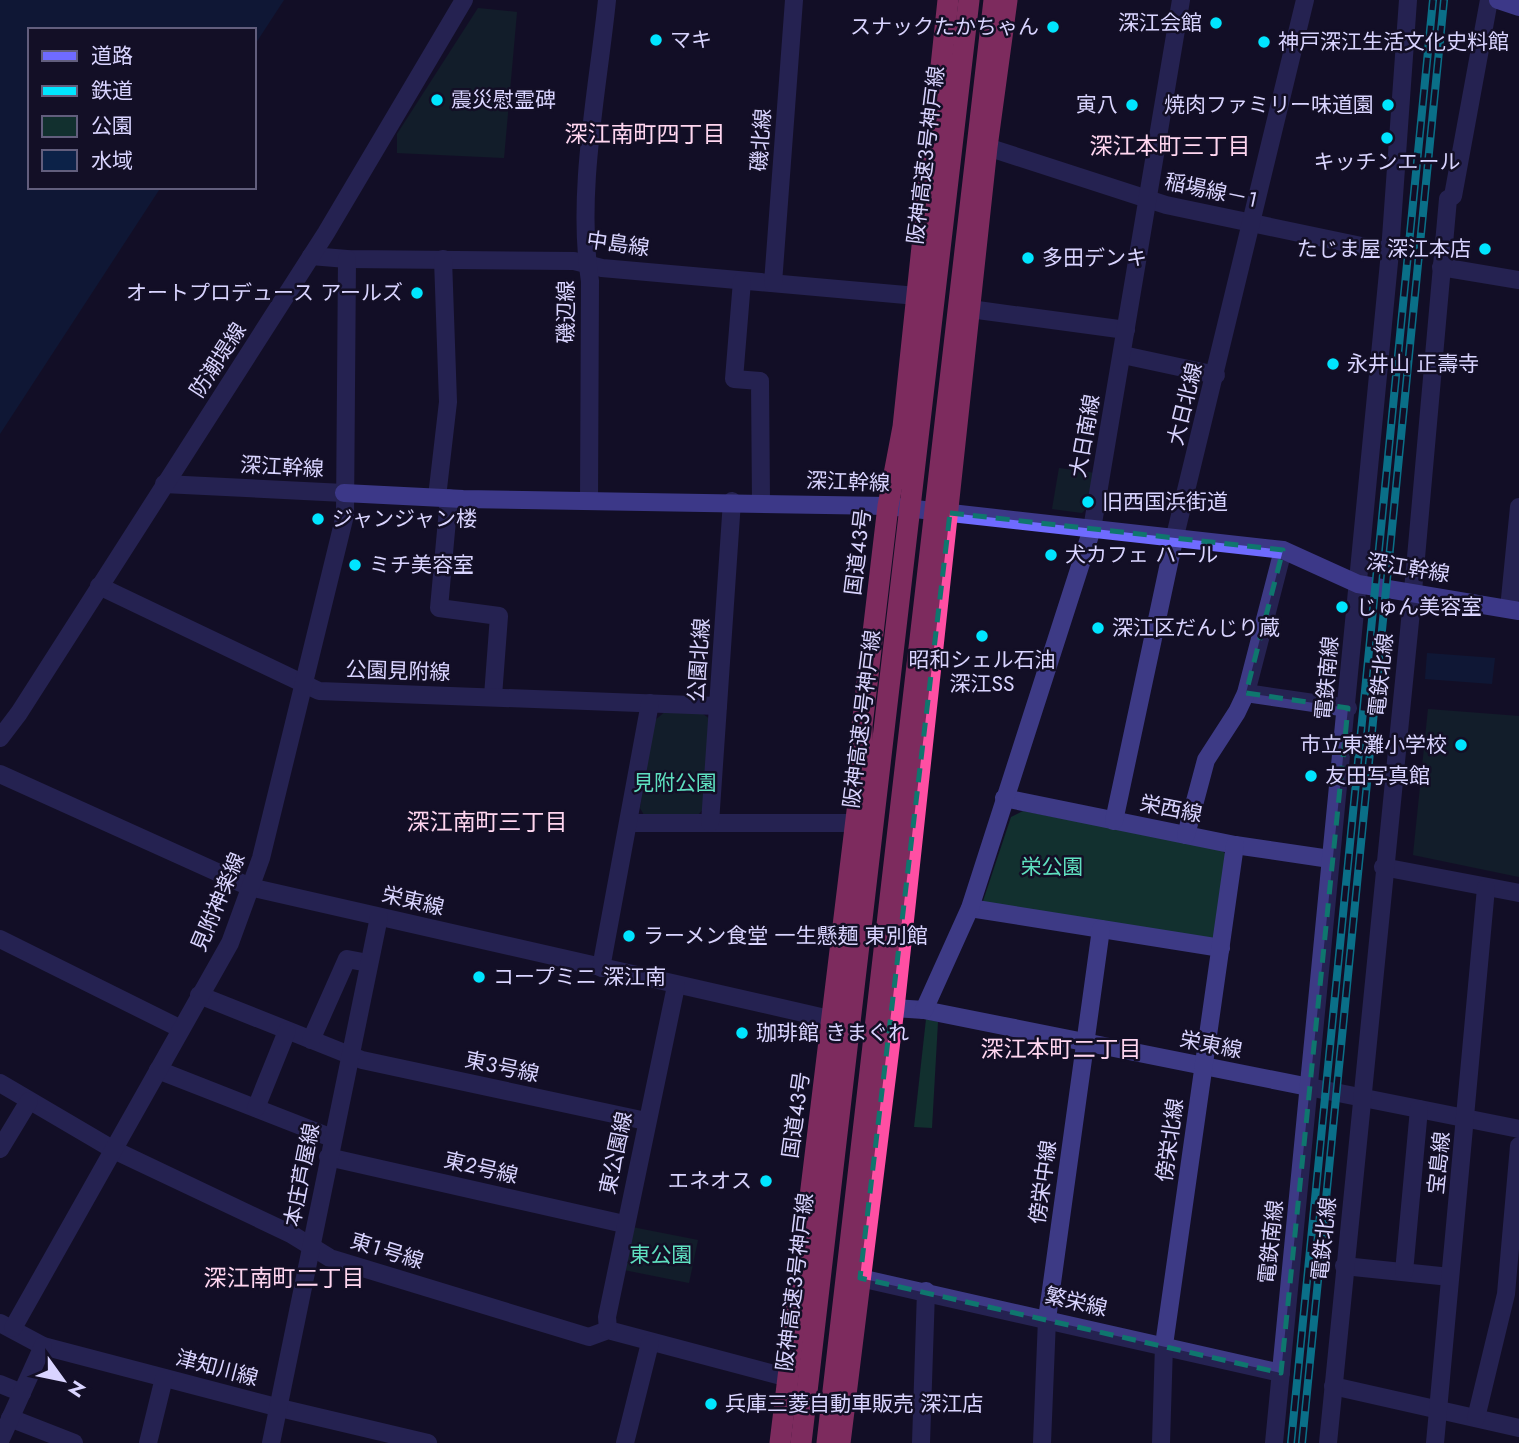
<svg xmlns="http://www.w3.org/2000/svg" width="1519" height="1443" viewBox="0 0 1519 1443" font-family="Jost,'Noto Sans JP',sans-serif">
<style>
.green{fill:#12302f}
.water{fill:#0c2248}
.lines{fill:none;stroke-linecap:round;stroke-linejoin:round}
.street{stroke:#3d3a85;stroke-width:18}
.secondary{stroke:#6f6bff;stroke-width:18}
.highway{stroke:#ff4fa3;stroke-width:21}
.rail-casing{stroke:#00e5ff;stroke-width:8}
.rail{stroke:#130f26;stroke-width:5;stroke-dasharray:16;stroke-linecap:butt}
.highway-bridge{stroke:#ff4fa3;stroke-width:21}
.marked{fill:none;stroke:#0f766e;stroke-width:5;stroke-dasharray:14 9;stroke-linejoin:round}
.poi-dot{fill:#00e5ff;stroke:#130f26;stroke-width:2.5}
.labels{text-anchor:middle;stroke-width:5;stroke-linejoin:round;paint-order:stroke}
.poi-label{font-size:21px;fill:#d9d4ff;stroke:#130f26;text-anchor:start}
.street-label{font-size:21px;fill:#d9d4ff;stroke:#130f26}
.park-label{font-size:21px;fill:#5fe0c0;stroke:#130f26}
.neighbourhood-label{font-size:23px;fill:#ffd6f0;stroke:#130f26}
</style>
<rect width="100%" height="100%" fill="#130f26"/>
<g class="green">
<polygon points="478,8 517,12 504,158 397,153 397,134"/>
<polygon points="1059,468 1095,473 1089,505 1082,513 1052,509"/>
<polygon points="1428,709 1519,716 1519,877 1413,855"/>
<polygon points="666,711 703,714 711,720 704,808 698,815 644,815 640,808 654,721"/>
<polygon points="1023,811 1221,849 1228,857 1216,943 982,904 1011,817"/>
<polygon points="926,1019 938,1022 932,1128 914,1127"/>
<polygon points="632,1227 698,1240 689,1283 624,1270"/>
</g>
<g class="water">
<polygon points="0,0 284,0 254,46 254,30 30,30 30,187 161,187 0,434"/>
<polygon points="1427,653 1495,658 1492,684 1425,679"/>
</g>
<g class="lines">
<g class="street">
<polyline points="987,147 1166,205 1390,252"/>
<polyline points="311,256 347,259 574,261 602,268 917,296"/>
<polyline points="1441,267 1519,280"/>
<polyline points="742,281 734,379 760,381 761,502"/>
<polyline points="773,283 794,0"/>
<polyline points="970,309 1126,330"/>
<polyline points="1123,355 1216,375"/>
<polyline points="164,484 344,493"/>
<polyline points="437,497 448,402 443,259"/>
<polyline points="449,498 439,608 499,616 493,696"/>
<path d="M 589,500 L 590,281 C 576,193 598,89 607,0"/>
<polyline points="99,586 319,691 718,706"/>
<polyline points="1509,609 1519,507"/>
<polyline points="1246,693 1348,708"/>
<polyline points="0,738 19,713 326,233 464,0"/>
<polyline points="0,774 250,887 834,1020"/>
<polyline points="1004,798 1235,845 1330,859"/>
<polyline points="1114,821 1174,540 1305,0"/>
<polyline points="630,823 856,823"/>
<polyline points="710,823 732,501"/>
<polyline points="1186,835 1206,760 1237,712 1246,693 1283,550"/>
<polyline points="1383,867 1519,893"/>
<polyline points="970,908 1221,948"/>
<polyline points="0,939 179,1028"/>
<polyline points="601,968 650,703"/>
<polyline points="199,995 362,1060 646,1121"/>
<polyline points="894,1008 924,1010 1519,1129"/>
<polyline points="924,1010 970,908 1092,529 1181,0"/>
<polyline points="311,1040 347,959 368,963"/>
<polyline points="158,1070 332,1138"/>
<polyline points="0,1083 114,1150 291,1234 330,1258 589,1337 608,1330 789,1378"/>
<polyline points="256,1108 287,1031"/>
<polyline points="0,1149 29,1101"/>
<polyline points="328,1157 624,1224"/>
<polyline points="1344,1266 1450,1277"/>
<polyline points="1404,1272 1419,1109"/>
<polyline points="860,1278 1281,1373"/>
<polyline points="0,1323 43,1346 280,1408 428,1443"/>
<polyline points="13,1328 230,943 261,858 345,515 347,259"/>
<polyline points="608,1330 607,1317 676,986"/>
<polyline points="0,1384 22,1393"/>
<polyline points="1333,1386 1519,1428"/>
<polyline points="10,1418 74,1443"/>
<polyline points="1476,1418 1506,1294 1519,1146"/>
<polyline points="0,1441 43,1346"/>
<polyline points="148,1443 164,1378"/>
<polyline points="271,1443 379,917"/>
<polyline points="625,1443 650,1343"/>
<polyline points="921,1443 926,1291"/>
<polyline points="1042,1443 1047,1319 1101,929"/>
<polyline points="1161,1443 1164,1345 1235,845"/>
<polyline points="1274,1443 1390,252 1408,0"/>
<polyline points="1328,1443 1413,591 1448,199 1453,196 1489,0"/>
<polyline points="1435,1443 1486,888"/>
</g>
<g class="secondary">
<polyline points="1498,0 1519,7"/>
<polyline points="344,493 463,499 888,506 1283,550 1358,584 1519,611"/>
</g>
<g class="highway">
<polyline points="780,1443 863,762 862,726 888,506 903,427 948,0"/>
<polyline points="840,1443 894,1008 987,147 1007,0"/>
</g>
<defs>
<g id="rail">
<polyline points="1291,1443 1433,0"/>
<polyline points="1302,1443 1444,0"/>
</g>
</defs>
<use href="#rail" class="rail-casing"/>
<use href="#rail" class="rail"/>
<g class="highway-bridge">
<polyline points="801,1443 969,0"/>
<polyline points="827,1443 994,0"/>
</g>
</g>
<path d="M0 0H1519V1443H0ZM 950,513 L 1283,550 L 1246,693 L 1348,708 L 1281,1373 L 860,1278 Z" fill="#130f26" fill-opacity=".55" fill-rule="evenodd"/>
<path class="marked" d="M 950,513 L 1283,550 L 1246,693 L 1348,708 L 1281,1373 L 860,1278 Z"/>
<g class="poi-dot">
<circle cx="1216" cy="23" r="7"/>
<circle cx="1053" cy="27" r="7"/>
<circle cx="656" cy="40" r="7"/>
<circle cx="1264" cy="42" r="7"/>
<circle cx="437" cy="100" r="7"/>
<circle cx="1132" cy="105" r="7"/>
<circle cx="1388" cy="105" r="7"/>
<circle cx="1387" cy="138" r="7"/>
<circle cx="1485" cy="249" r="7"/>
<circle cx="1028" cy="258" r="7"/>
<circle cx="417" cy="293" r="7"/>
<circle cx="1333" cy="364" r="7"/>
<circle cx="1088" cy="502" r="7"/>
<circle cx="318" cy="519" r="7"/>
<circle cx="1051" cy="555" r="7"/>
<circle cx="355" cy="565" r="7"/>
<circle cx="1342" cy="607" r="7"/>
<circle cx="1098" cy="628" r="7"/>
<circle cx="982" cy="636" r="7"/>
<circle cx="1461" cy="745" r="7"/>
<circle cx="1311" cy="776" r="7"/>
<circle cx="629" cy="936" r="7"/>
<circle cx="479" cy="977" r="7"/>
<circle cx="742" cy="1033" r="7"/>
<circle cx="766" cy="1181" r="7"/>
<circle cx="711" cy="1404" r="7"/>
</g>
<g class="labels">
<g class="poi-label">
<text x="1202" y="30" text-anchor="end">深江会館</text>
<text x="1039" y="34" text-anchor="end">スナックたかちゃん</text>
<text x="670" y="47">マキ</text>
<text x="1278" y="49">神戸深江生活文化史料館</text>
<text x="451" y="107">震災慰霊碑</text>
<text x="1118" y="112" text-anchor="end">寅八</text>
<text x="1374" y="112" text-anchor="end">焼肉ファミリー味道園</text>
<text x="1387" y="169" text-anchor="middle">キッチンエール</text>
<text x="1471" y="256" text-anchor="end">たじま屋 深江本店</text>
<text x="1042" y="265">多田デンキ</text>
<text x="403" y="300" text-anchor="end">オートプロデュース アールズ</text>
<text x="1347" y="371">永井山 正壽寺</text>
<text x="1102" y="509">旧西国浜街道</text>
<text x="332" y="526">ジャンジャン楼</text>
<text x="1065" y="562">犬カフェ ハール</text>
<text x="369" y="572">ミチ美容室</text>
<text x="1356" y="614">じゅん美容室</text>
<text x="1112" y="635">深江区だんじり蔵</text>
<text x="982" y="667" text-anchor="middle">昭和シェル石油<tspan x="982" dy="24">深江SS</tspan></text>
<text x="1447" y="752" text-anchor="end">市立東灘小学校</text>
<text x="1325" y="783">友田写真館</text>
<text x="643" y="943">ラーメン食堂 一生懸麺 東別館</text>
<text x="493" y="984">コープミニ 深江南</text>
<text x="756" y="1040">珈琲館 きまぐれ</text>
<text x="752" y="1188" text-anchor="end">エネオス</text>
<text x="725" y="1411">兵庫三菱自動車販売 深江店</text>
</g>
<g class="street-label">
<text transform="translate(761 140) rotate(-86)" y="7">磯北線</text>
<text transform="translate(926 155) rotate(-83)" y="7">阪神高速3号神戸線</text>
<text transform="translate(1212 191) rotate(12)" y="7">稲場線－１</text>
<text transform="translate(618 244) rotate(8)" y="7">中島線</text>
<text transform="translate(566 312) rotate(-90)" y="7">磯辺線</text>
<text transform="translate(218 360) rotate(-57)" y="7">防潮堤線</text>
<text transform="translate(1185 404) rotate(-76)" y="7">大日北線</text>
<text transform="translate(1085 436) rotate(-80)" y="7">大日南線</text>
<text transform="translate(282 467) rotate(3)" y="7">深江幹線</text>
<text transform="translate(848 482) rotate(2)" y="7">深江幹線</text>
<text transform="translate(858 552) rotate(-83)" y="7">国道43号</text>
<text transform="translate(1408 568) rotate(9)" y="7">深江幹線</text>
<text transform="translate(699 660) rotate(-86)" y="7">公園北線</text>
<text transform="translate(398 671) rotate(2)" y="7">公園見附線</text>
<text transform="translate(1381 675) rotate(-84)" y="7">電鉄北線</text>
<text transform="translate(1327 678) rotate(-85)" y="7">電鉄南線</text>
<text transform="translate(862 719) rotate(-83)" y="7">阪神高速3号神戸線</text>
<text transform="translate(1171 809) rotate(11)" y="7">栄西線</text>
<text transform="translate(413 901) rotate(13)" y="7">栄東線</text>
<text transform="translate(218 902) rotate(-67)" y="7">見附神楽線</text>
<text transform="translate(1211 1045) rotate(11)" y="7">栄東線</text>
<text transform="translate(502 1067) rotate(12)" y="7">東３号線</text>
<text transform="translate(796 1115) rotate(-82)" y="7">国道43号</text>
<text transform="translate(1170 1140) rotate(-82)" y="7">傍栄北線</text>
<text transform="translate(616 1153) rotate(-78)" y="7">東公園線</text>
<text transform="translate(1439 1163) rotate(-84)" y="7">宝島線</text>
<text transform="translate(481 1168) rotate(13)" y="7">東２号線</text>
<text transform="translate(302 1175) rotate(-79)" y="7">本庄芦屋線</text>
<text transform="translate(1043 1182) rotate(-82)" y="7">傍栄中線</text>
<text transform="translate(1324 1239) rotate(-84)" y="7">電鉄北線</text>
<text transform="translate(1271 1242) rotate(-84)" y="7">電鉄南線</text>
<text transform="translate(387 1251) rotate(17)" y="7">東１号線</text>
<text transform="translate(795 1282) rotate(-83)" y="7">阪神高速3号神戸線</text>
<text transform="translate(1076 1302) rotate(13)" y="7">繁栄線</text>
<text transform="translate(217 1368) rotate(15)" y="7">津知川線</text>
</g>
<g class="park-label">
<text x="675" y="790">見附公園</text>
<text x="1052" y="874">栄公園</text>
<text x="661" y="1262">東公園</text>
</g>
<g class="neighbourhood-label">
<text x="645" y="142">深江南町四丁目</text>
<text x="1170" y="154">深江本町三丁目</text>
<text x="487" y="830">深江南町三丁目</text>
<text x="1061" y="1057">深江本町二丁目</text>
<text x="284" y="1286">深江南町二丁目</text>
</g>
</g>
<rect x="28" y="28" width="228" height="161" fill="#130f26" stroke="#625e7d" stroke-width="2"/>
<rect x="42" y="51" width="35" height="10" fill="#6f6bff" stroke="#625e7d" stroke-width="2"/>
<text x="91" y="63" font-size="21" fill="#d9d4ff">道路</text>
<rect x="42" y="86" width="35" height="10" fill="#00e5ff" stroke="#625e7d" stroke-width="2"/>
<text x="91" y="98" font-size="21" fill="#d9d4ff">鉄道</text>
<rect x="42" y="116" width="35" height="21" fill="#12302f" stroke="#625e7d" stroke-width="2"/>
<text x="91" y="133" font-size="21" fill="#d9d4ff">公園</text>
<rect x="42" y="150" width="35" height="21" fill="#0c2248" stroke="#625e7d" stroke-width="2"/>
<text x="91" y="168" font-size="21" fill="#d9d4ff">水域</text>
<g transform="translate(63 1380) rotate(123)" stroke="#130f26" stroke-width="5" paint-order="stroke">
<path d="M0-5L12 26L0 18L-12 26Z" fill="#d9d4ff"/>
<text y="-10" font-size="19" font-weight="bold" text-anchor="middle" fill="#d9d4ff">N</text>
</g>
</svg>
